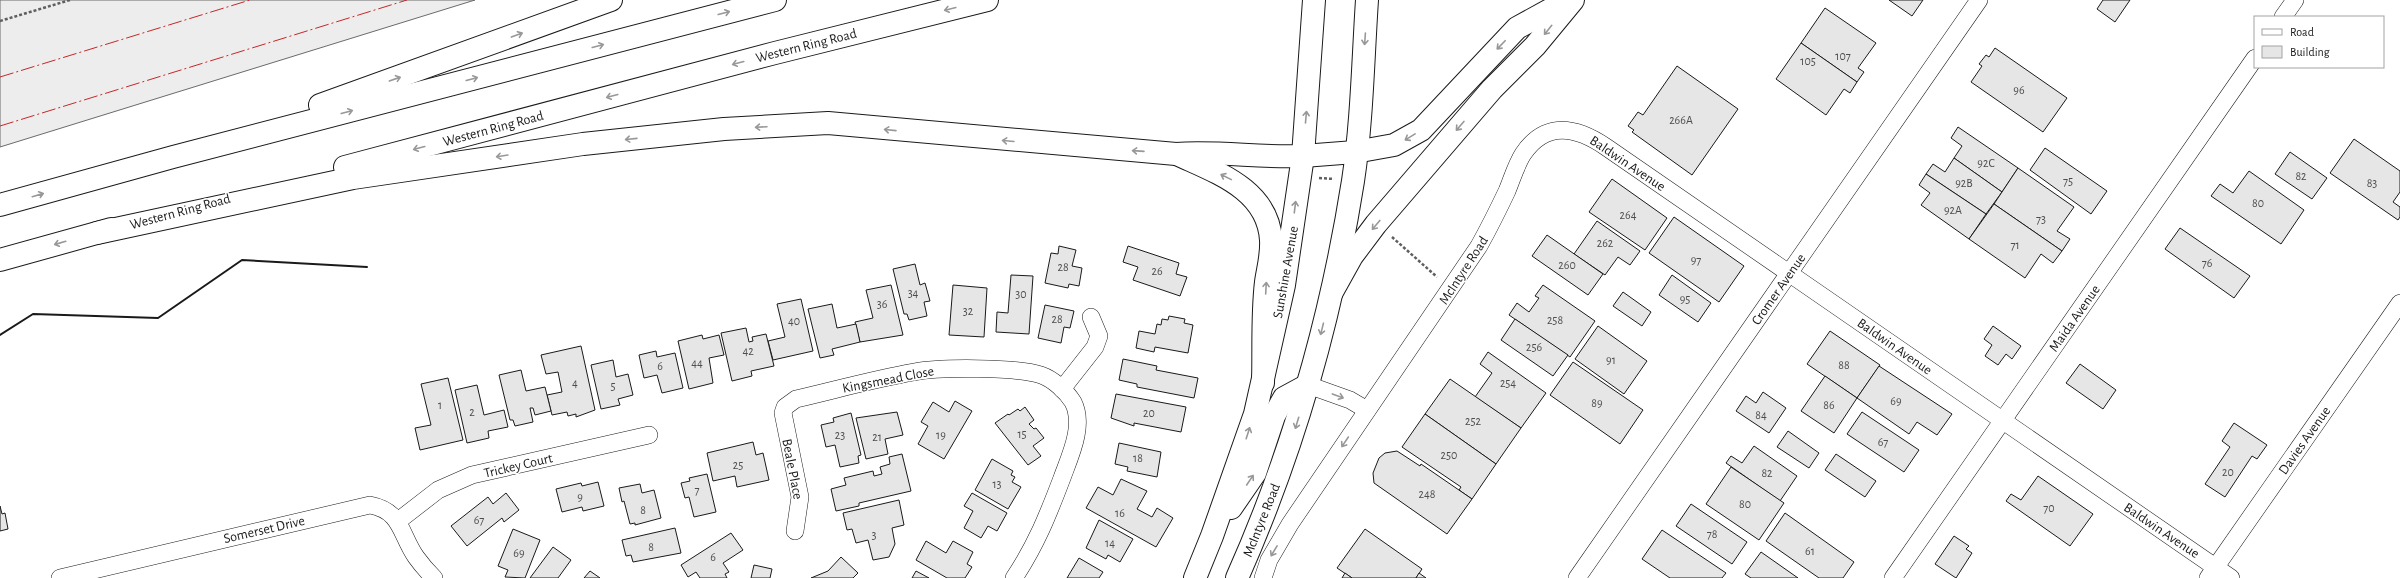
<svg xmlns="http://www.w3.org/2000/svg" width="2400" height="578" viewBox="0 0 2400 578" font-family="'Alegreya Sans',sans-serif">
<style>
.built{fill:#ededed;stroke:#6a6a6a}
.building{fill:#e6e6e6;stroke:#1a1a1a}
.lines{fill:none;stroke-linecap:round;stroke-linejoin:round}
.street-casing{stroke:#1a1a1a;stroke-width:18}
.primary-casing{stroke:#1a1a1a;stroke-width:24}
.highway-casing{stroke:#1a1a1a;stroke-width:24}
.path{stroke:#5f5f5f;stroke-width:2.5;stroke-dasharray:3 2;stroke-linecap:butt}
.street{stroke:#fff;stroke-width:17}
.primary{stroke:#fff;stroke-width:22}
.highway{stroke:#fff;stroke-width:22}
.wall{stroke:#1a1a1a;stroke-width:2}
.power{stroke:#c62828;stroke-width:1;stroke-dasharray:14 3 2 3;stroke-linecap:butt}
.oneway{stroke:#989898}
.labels{text-anchor:middle;stroke-width:3;stroke-linejoin:round;paint-order:stroke}
.number-label{font-size:12px;fill:#4d4d4d}
.street-label{font-size:14px;fill:#1a1a1a;stroke:#fff}
</style>
<rect width="100%" height="100%" fill="#fff"/>
<polygon class="built" points="0,0 475,0 0,147"/>
<g class="building">
<polygon points="1889,0 1923,0 1912,16"/>
<polygon points="2103,0 2130,0 2115,22 2097,9"/>
<polygon points="1825,8 1876,43 1858,68 1864,72 1857,82 1801,43"/>
<polygon points="1801,43 1857,82 1850,93 1844,89 1826,115 1776,79"/>
<polygon points="1995,48 2067,98 2043,132 1971,82 1982,66 1979,64 1986,55 1989,57"/>
<polygon points="1677,66 1738,109 1692,175 1632,132 1634,130 1628,126 1638,112 1643,115"/>
<polygon points="1958,127 2018,168 2002,192 1954,158 1962,146 1951,138"/>
<polygon points="2354,139 2400,171 2400,192 2393,202 2400,207 2400,217 2398,220 2330,173"/>
<polygon points="2045,148 2107,191 2091,214 2030,170"/>
<polygon points="2290,152 2327,178 2312,199 2275,174"/>
<polygon points="1954,158 2002,192 1986,214 1926,174 1933,164 1945,172"/>
<polygon points="2018,168 2074,207 2057,231 2070,239 2062,251 1994,204"/>
<polygon points="2249,171 2304,210 2281,244 2211,196 2220,184 2233,193"/>
<polygon points="1926,174 1986,214 1969,239 1921,205 1930,193 1919,185"/>
<polygon points="1612,179 1667,218 1645,250 1589,212"/>
<polygon points="1994,204 2062,251 2053,263 2041,254 2025,278 1969,239"/>
<polygon points="1674,217 1744,266 1719,302 1649,253"/>
<polygon points="1597,221 1640,251 1630,265 1618,257 1605,275 1574,254"/>
<polygon points="2180,228 2250,276 2234,298 2165,249"/>
<polygon points="1547,235 1603,274 1588,295 1532,256"/>
<polygon points="1059,246 1076,250 1072,266 1082,268 1079,286 1069,284 1068,288 1045,283 1051,253 1058,254"/>
<polygon points="1128,246 1179,263 1176,274 1187,277 1180,296 1133,280 1138,267 1123,262"/>
<polygon points="915,264 920,285 925,283 930,301 924,302 927,316 909,320 907,314 904,314 893,269"/>
<polygon points="1011,275 1033,276 1029,334 996,332 997,312 1008,313"/>
<polygon points="1672,275 1711,303 1698,322 1659,295"/>
<polygon points="891,285 903,335 860,342 855,322 873,318 866,290"/>
<polygon points="953,285 987,288 984,337 949,335"/>
<polygon points="1543,285 1595,321 1570,357 1509,315 1517,303 1529,312 1539,298 1535,296"/>
<polygon points="1623,292 1651,312 1642,326 1613,306"/>
<polygon points="801,299 813,351 773,360 768,341 785,337 777,304"/>
<polygon points="832,304 837,328 856,324 860,342 832,349 834,355 820,358 808,309"/>
<polygon points="1045,305 1074,311 1070,328 1064,327 1061,343 1038,338"/>
<polygon points="1169,316 1185,319 1184,323 1193,325 1188,353 1155,347 1154,352 1136,348 1139,331 1155,334 1157,324 1161,325 1162,319 1168,320"/>
<polygon points="1515,319 1568,355 1553,376 1501,340"/>
<polygon points="1598,326 1647,361 1624,394 1575,359"/>
<polygon points="1993,326 2021,346 2012,359 2006,354 1998,365 1985,356 1992,345 1984,339"/>
<polygon points="746,328 749,342 753,341 752,337 766,334 774,366 751,371 752,376 732,381 721,333"/>
<polygon points="1830,331 1880,365 1857,398 1807,364"/>
<polygon points="702,335 703,339 719,335 724,355 709,358 713,383 689,389 678,341"/>
<polygon points="581,346 595,410 576,417 576,414 568,416 567,412 552,415 547,395 562,392 558,372 546,374 541,355"/>
<polygon points="656,351 657,357 675,353 683,388 662,393 657,375 644,378 639,355"/>
<polygon points="1488,352 1546,393 1521,428 1475,397 1492,373 1480,364"/>
<polygon points="1123,359 1157,366 1156,370 1198,378 1194,398 1137,387 1137,384 1119,380"/>
<polygon points="613,360 616,377 628,374 633,395 618,399 620,405 601,409 591,365"/>
<polygon points="1573,362 1643,410 1620,444 1550,395"/>
<polygon points="2080,364 2116,390 2103,409 2066,383"/>
<polygon points="1879,366 1952,414 1937,435 1917,422 1909,434 1857,398"/>
<polygon points="521,370 526,391 545,387 551,411 535,415 533,408 530,408 533,422 515,426 513,420 510,420 499,375"/>
<polygon points="1825,376 1857,398 1834,433 1801,411"/>
<polygon points="448,378 463,440 420,450 415,428 431,425 421,384"/>
<polygon points="1450,379 1521,428 1496,464 1425,414"/>
<polygon points="477,385 484,415 504,410 508,427 488,431 489,438 467,443 455,390"/>
<polygon points="1763,392 1786,408 1769,433 1736,411 1746,396 1756,403"/>
<polygon points="1116,394 1186,407 1181,432 1134,423 1134,426 1111,418"/>
<polygon points="955,401 972,411 944,459 918,444 928,426 921,422 933,402 949,412"/>
<polygon points="1025,407 1034,420 1029,424 1034,429 1036,428 1044,438 1033,446 1041,456 1028,465 995,423 1008,414 1009,415 1018,409 1020,411"/>
<polygon points="897,412 903,435 885,439 888,454 866,459 856,418"/>
<polygon points="1862,412 1919,450 1904,472 1847,434"/>
<polygon points="851,413 861,455 858,456 859,463 840,467 835,445 826,447 821,425 834,422 833,418"/>
<polygon points="1425,414 1496,464 1472,499 1459,490 1461,487 1402,447"/>
<polygon points="2234,423 2267,445 2257,459 2252,456 2225,497 2205,484 2230,447 2222,441"/>
<polygon points="1788,431 1819,453 1809,468 1777,447"/>
<polygon points="753,442 756,455 763,453 769,480 737,487 735,476 713,481 707,453"/>
<polygon points="1119,443 1161,452 1157,477 1127,471 1128,467 1115,464"/>
<polygon points="1754,446 1797,476 1780,501 1726,463 1731,456 1742,463"/>
<polygon points="1397,451 1420,466 1421,464 1472,499 1447,534 1374,483 1373,473 1379,458 1385,453"/>
<polygon points="902,454 911,491 859,503 859,506 836,511 831,489 846,485 844,478 873,471 874,476 882,474 880,467 890,464 889,457"/>
<polygon points="1836,454 1876,481 1865,497 1825,470"/>
<polygon points="992,459 1013,471 1011,475 1015,477 1012,482 1021,487 1008,509 975,490"/>
<polygon points="1731,467 1784,503 1759,540 1706,504"/>
<polygon points="707,474 716,512 694,517 689,497 685,498 681,483 690,481 689,478"/>
<polygon points="2038,476 2093,514 2070,546 2006,501 2011,494 2021,500"/>
<polygon points="1121,479 1147,491 1137,509 1152,517 1157,508 1173,518 1156,547 1086,508 1098,487 1113,495"/>
<polygon points="598,482 604,506 583,511 582,507 562,512 556,489 581,483 582,486"/>
<polygon points="640,484 642,493 654,490 661,518 635,525 635,523 630,524 624,501 622,502 619,488"/>
<polygon points="506,493 519,510 504,522 502,518 467,546 451,526 488,497 493,504"/>
<polygon points="972,493 1007,513 997,531 988,526 981,538 964,528 973,511 964,506"/>
<polygon points="899,500 904,525 892,528 895,544 889,557 873,560 868,540 856,543 852,529 847,530 843,513"/>
<polygon points="1691,504 1747,542 1732,564 1676,526"/>
<polygon points="0,506 2,514 5,513 8,529 0,531"/>
<polygon points="1785,513 1854,562 1843,578 1819,578 1766,541"/>
<polygon points="1099,520 1133,539 1120,562 1108,555 1106,559 1086,548"/>
<polygon points="675,528 681,553 633,562 631,555 626,556 622,540"/>
<polygon points="513,529 540,540 525,578 505,577 508,570 498,566"/>
<polygon points="1365,529 1422,569 1416,578 1352,578 1337,568"/>
<polygon points="1662,530 1726,573 1722,578 1670,578 1642,559"/>
<polygon points="731,533 743,550 723,563 729,572 725,574 727,578 700,578 696,572 688,577 681,565"/>
<polygon points="1954,536 1969,546 1966,549 1972,553 1956,578 1935,564"/>
<polygon points="926,541 946,553 953,541 973,552 967,564 972,567 965,578 947,578 916,560"/>
<polygon points="553,547 571,560 558,578 530,578"/>
<polygon points="1761,552 1798,578 1751,578 1745,574"/>
<polygon points="841,557 858,573 853,578 811,578 828,571"/>
<polygon points="1079,558 1103,572 1099,578 1067,578"/>
<polygon points="754,565 772,569 770,578 751,578"/>
<polygon points="590,571 600,578 584,578"/>
<polygon points="916,571 929,578 912,578"/>
<polygon points="1345,573 1352,578 1342,578"/>
<polygon points="1419,573 1426,578 1416,578"/>
</g>
<g class="lines">
<defs>
<g id="street">
<polyline points="2283,17 2295,0"/>
<polyline points="1308,385 1350,400 1367,410"/>
<polyline points="1062,389 1095,347 1099,336 1091,317"/>
<polyline points="398,521 438,490 472,475 649,435"/>
<path d="M 795,531 L 800,497 L 783,413 L 785,407 L 796,399 C 835,390 874,379 914,372 C 940,367 1016,367 1041,375 C 1053,379 1066,391 1073,402 C 1085,425 1070,456 1062,478 C 1048,515 1036,545 1014,578"/>
<path d="M 60,578 L 370,505 C 402,511 400,534 416,557 C 421,564 427,571 434,578"/>
<path d="M 1263,578 L 1269,560 L 1290,524 L 1479,246 C 1489,228 1498,210 1507,191 C 1512,179 1516,165 1523,154 C 1546,120 1577,127 1606,147 L 2231,578"/>
<polyline points="1577,578 1979,0"/>
<polyline points="1893,578 2255,58"/>
<polyline points="2208,578 2400,303"/>
</g>
<g id="primary">
<polyline points="1303,156 1355,152"/>
<polyline points="1231,508 1255,473 1274,416 1284,398 1308,385"/>
<polyline points="1195,578 1212,536 1255,414 1284,285 1303,156 1314,0"/>
<path d="M 1237,578 C 1294,450 1331,320 1353,181 C 1362,122 1363,60 1367,0"/>
</g>
<g id="highway">
<polyline points="320,105 611,0"/>
<polyline points="1355,152 1394,145 1421,130 1517,28 1566,1"/>
<path d="M 1179,155 C 1218,173 1268,190 1271,240 C 1272,255 1268,268 1266,282 C 1262,315 1264,350 1263,383"/>
<polyline points="345,167 775,53 987,0"/>
<polyline points="0,205 173,157 775,0"/>
<path d="M 97,233 L 353,178 L 583,144 L 724,129 L 828,123 L 1176,154 C 1219,151 1261,158 1303,156"/>
<polyline points="0,260 111,229"/>
<polyline points="1332,292 1352,256 1376,224 1492,89 1535,46 1573,0"/>
</g>
</defs>
<use href="#street" class="street-casing"/>
<use href="#primary" class="primary-casing"/>
<use href="#highway" class="highway-casing"/>
<g class="path">
<polyline points="0,21 70,0"/>
<polyline points="1319,178 1334,179"/>
<polyline points="1392,237 1437,277"/>
</g>
<use href="#street" class="street"/>
<use href="#primary" class="primary"/>
<use href="#highway" class="highway"/>
<polyline class="wall" points="0,335 33,314 158,318 242,260 367,267"/>
<g class="power">
<polyline points="0,77 250,0"/>
<polyline points="0,126 407,0"/>
</g>
</g>
<defs><path id="oneway-shaft" d="M-6 0H5M1.5-3L5.5 0L1.5 3" fill="none" stroke-width="1.6" stroke-linecap="round" stroke-linejoin="round"/></defs>
<g class="oneway">
<use href="#oneway-shaft" transform="translate(950 9) rotate(166)"/>
<use href="#oneway-shaft" transform="translate(724 13) rotate(-15)"/>
<use href="#oneway-shaft" transform="translate(1548 30) rotate(129)"/>
<use href="#oneway-shaft" transform="translate(517 35) rotate(-20)"/>
<use href="#oneway-shaft" transform="translate(1365 39) rotate(94)"/>
<use href="#oneway-shaft" transform="translate(1501 45) rotate(134)"/>
<use href="#oneway-shaft" transform="translate(598 46) rotate(-15)"/>
<use href="#oneway-shaft" transform="translate(738 63) rotate(165)"/>
<use href="#oneway-shaft" transform="translate(395 79) rotate(-19)"/>
<use href="#oneway-shaft" transform="translate(472 79) rotate(-15)"/>
<use href="#oneway-shaft" transform="translate(612 96) rotate(165)"/>
<use href="#oneway-shaft" transform="translate(347 112) rotate(-15)"/>
<use href="#oneway-shaft" transform="translate(1306 117) rotate(-85)"/>
<use href="#oneway-shaft" transform="translate(1460 126) rotate(131)"/>
<use href="#oneway-shaft" transform="translate(761 127) rotate(177)"/>
<use href="#oneway-shaft" transform="translate(890 130) rotate(-174)"/>
<use href="#oneway-shaft" transform="translate(1410 137) rotate(149)"/>
<use href="#oneway-shaft" transform="translate(631 139) rotate(174)"/>
<use href="#oneway-shaft" transform="translate(1008 141) rotate(-175)"/>
<use href="#oneway-shaft" transform="translate(419 148) rotate(165)"/>
<use href="#oneway-shaft" transform="translate(1138 151) rotate(-176)"/>
<use href="#oneway-shaft" transform="translate(502 156) rotate(171)"/>
<use href="#oneway-shaft" transform="translate(1226 177) rotate(-154)"/>
<use href="#oneway-shaft" transform="translate(38 195) rotate(-16)"/>
<use href="#oneway-shaft" transform="translate(1295 207) rotate(-83)"/>
<use href="#oneway-shaft" transform="translate(1376 225) rotate(130)"/>
<use href="#oneway-shaft" transform="translate(60 243) rotate(164)"/>
<use href="#oneway-shaft" transform="translate(1266 288) rotate(-87)"/>
<use href="#oneway-shaft" transform="translate(1322 329) rotate(104)"/>
<use href="#oneway-shaft" transform="translate(1338 396) rotate(20)"/>
<use href="#oneway-shaft" transform="translate(1297 423) rotate(107)"/>
<use href="#oneway-shaft" transform="translate(1248 433) rotate(-72)"/>
<use href="#oneway-shaft" transform="translate(1345 442) rotate(124)"/>
<use href="#oneway-shaft" transform="translate(1250 480) rotate(-56)"/>
<use href="#oneway-shaft" transform="translate(1274 551) rotate(121)"/>
</g>
<g class="labels">
<g class="number-label">
<text x="1843" y="60">107</text>
<text x="1808" y="65">105</text>
<text x="2019" y="94">96</text>
<text x="1681" y="124">266A</text>
<text x="1986" y="167">92C</text>
<text x="2301" y="180">82</text>
<text x="2068" y="185">75</text>
<text x="1964" y="187">92B</text>
<text x="2372" y="187">83</text>
<text x="2258" y="207">80</text>
<text x="1953" y="214">92A</text>
<text x="1628" y="219">264</text>
<text x="2041" y="223">73</text>
<text x="1605" y="247">262</text>
<text x="2015" y="249">71</text>
<text x="1696" y="264">97</text>
<text x="2207" y="267">76</text>
<text x="1567" y="269">260</text>
<text x="1063" y="271">28</text>
<text x="1157" y="275">26</text>
<text x="913" y="297">34</text>
<text x="1021" y="298">30</text>
<text x="1685" y="303">95</text>
<text x="882" y="308">36</text>
<text x="968" y="315">32</text>
<text x="1057" y="323">28</text>
<text x="1555" y="324">258</text>
<text x="794" y="325">40</text>
<text x="1534" y="351">256</text>
<text x="748" y="355">42</text>
<text x="1611" y="364">91</text>
<text x="697" y="367">44</text>
<text x="1844" y="369">88</text>
<text x="660" y="370">6</text>
<text x="575" y="387">4</text>
<text x="1508" y="387">254</text>
<text x="613" y="390">5</text>
<text x="1896" y="405">69</text>
<text x="1597" y="407">89</text>
<text x="440" y="409">1</text>
<text x="1829" y="409">86</text>
<text x="472" y="416">2</text>
<text x="1149" y="417">20</text>
<text x="1761" y="419">84</text>
<text x="1473" y="425">252</text>
<text x="1022" y="438">15</text>
<text x="840" y="439">23</text>
<text x="941" y="439">19</text>
<text x="877" y="441">21</text>
<text x="1883" y="446">67</text>
<text x="1449" y="459">250</text>
<text x="1138" y="462">18</text>
<text x="738" y="469">25</text>
<text x="2228" y="476">20</text>
<text x="1767" y="477">82</text>
<text x="997" y="488">13</text>
<text x="697" y="494">7</text>
<text x="1427" y="498">248</text>
<text x="580" y="501">9</text>
<text x="1745" y="508">80</text>
<text x="2049" y="512">70</text>
<text x="643" y="514">8</text>
<text x="1120" y="517">16</text>
<text x="479" y="524">67</text>
<text x="1712" y="538">78</text>
<text x="874" y="539">3</text>
<text x="1110" y="547">14</text>
<text x="651" y="551">8</text>
<text x="1810" y="555">61</text>
<text x="519" y="557">69</text>
<text x="713" y="561">6</text>
</g>
<g class="street-label">
<text transform="translate(806 45) rotate(-14)" y="5">Western Ring Road</text>
<text transform="translate(493 128) rotate(-15)" y="5">Western Ring Road</text>
<text transform="translate(1628 163) rotate(34)" y="5">Baldwin Avenue</text>
<text transform="translate(180 211) rotate(-15)" y="5">Western Ring Road</text>
<text transform="translate(1463 270) rotate(-57)" y="5">McIntyre Road</text>
<text transform="translate(1285 272) rotate(-80)" y="5">Sunshine Avenue</text>
<text transform="translate(1778 289) rotate(-55)" y="5">Cromer Avenue</text>
<text transform="translate(2074 318) rotate(-55)" y="5">Maida Avenue</text>
<text transform="translate(1895 346) rotate(35)" y="5">Baldwin Avenue</text>
<text transform="translate(888 379) rotate(-11)" y="5">Kingsmead Close</text>
<text transform="translate(2304 440) rotate(-55)" y="5">Davies Avenue</text>
<text transform="translate(518 465) rotate(-13)" y="5">Trickey Court</text>
<text transform="translate(793 469) rotate(79)" y="5">Beale Place</text>
<text transform="translate(1261 520) rotate(-68)" y="5">McIntyre Road</text>
<text transform="translate(264 529) rotate(-13)" y="5">Somerset Drive</text>
<text transform="translate(2162 530) rotate(34)" y="5">Baldwin Avenue</text>
</g>
</g>
<rect x="2254" y="16" width="130" height="52" fill="#ffffff" stroke="#a3a3a3"/>
<rect x="2262" y="29" width="20" height="6" fill="#ffffff" stroke="#a3a3a3"/>
<text x="2290" y="36" font-size="12" fill="#1a1a1a">Road</text>
<rect x="2262" y="46" width="20" height="12" fill="#e6e6e6" stroke="#a3a3a3"/>
<text x="2290" y="56" font-size="12" fill="#1a1a1a">Building</text>
</svg>
